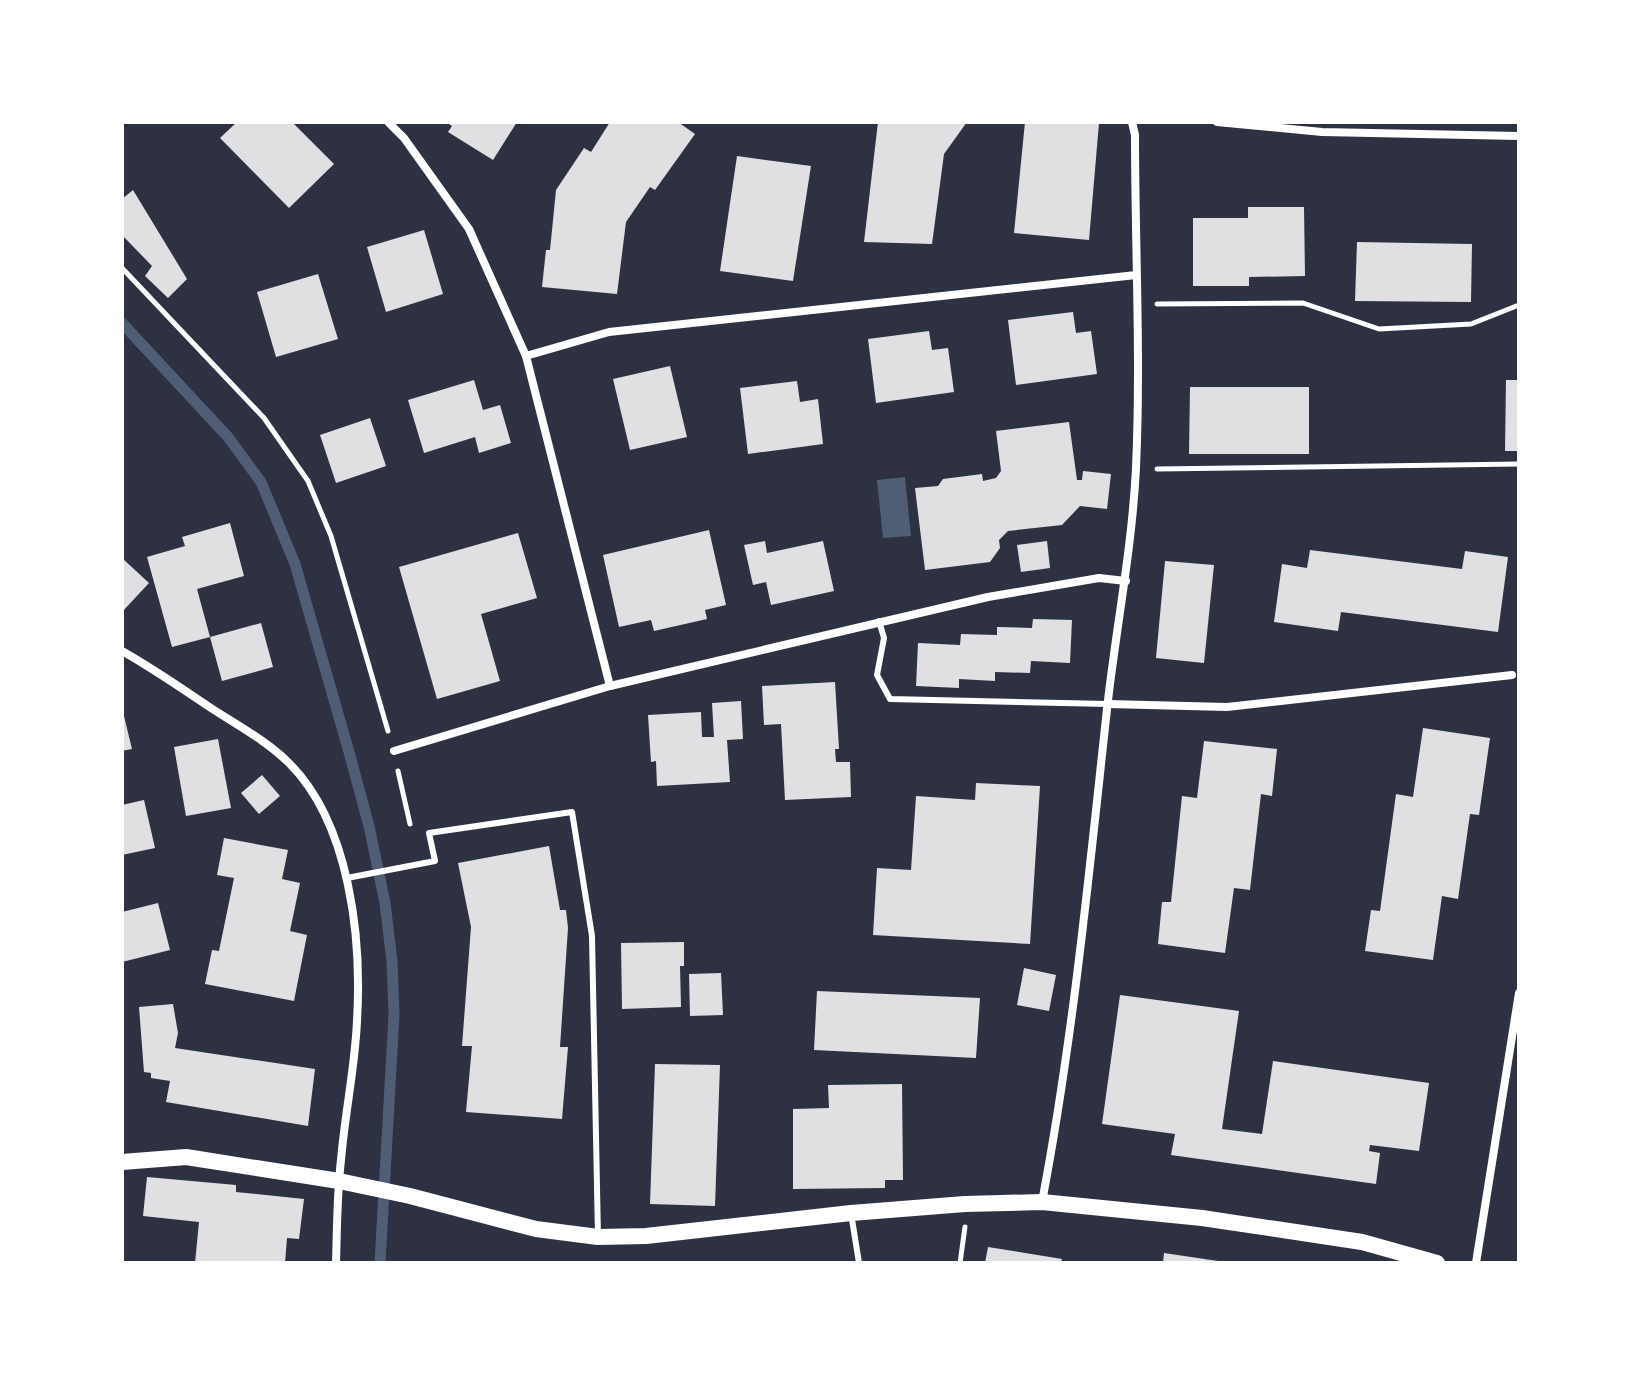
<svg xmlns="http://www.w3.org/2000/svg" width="1641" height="1385" viewBox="0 0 1641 1385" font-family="Karla,sans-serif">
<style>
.water{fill:#4f5d75}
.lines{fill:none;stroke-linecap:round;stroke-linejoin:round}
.stream{stroke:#4f5d75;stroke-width:11}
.building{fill:#e0e0e3}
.path{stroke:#fff;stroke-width:5}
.service{stroke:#fff;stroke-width:6}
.minor{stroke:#fff;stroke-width:8}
.secondary{stroke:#fff;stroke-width:16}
</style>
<rect width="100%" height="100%" fill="#2d3142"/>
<polygon class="water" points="905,477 911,536 883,538 877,480"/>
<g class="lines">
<polyline class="stream" points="122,323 228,437 261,482 295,564 349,752 369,826 385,903 392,961 394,1015 380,1263"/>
</g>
<g class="building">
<polygon points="237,122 292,122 334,164 289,208 220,138"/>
<polygon points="446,122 517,122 493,160 448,132 452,126"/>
<polygon points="610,122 678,122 695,134 655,190 650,187 626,222 617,294 542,287 546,250 550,250 556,190 584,148 591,152"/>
<polygon points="878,122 967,122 944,154 932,244 864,242"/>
<polygon points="1025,122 1099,123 1089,240 1014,233"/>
<polygon points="737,156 811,166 793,281 720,271"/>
<polygon points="133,190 187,279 168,298 145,276 152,266 122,235 122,199"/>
<polygon points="1248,207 1304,207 1305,276 1249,277 1249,286 1193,286 1193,218 1248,218"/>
<polygon points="424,230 443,294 386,312 367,247"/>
<polygon points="1357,242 1472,244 1471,302 1355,301"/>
<polygon points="318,274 338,339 276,357 257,292"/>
<polygon points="1073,312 1076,333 1091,331 1097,374 1016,385 1008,320"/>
<polygon points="929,331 932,350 948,348 954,392 876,403 868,339"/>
<polygon points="670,366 687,437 630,450 613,379"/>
<polygon points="474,380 483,410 500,405 511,443 479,453 475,437 424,453 408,400"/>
<polygon points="1506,380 1519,380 1519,451 1505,451"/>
<polygon points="797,381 800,402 818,399 823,444 748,454 740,388"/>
<polygon points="1190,387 1309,387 1309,454 1189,454"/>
<polygon points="370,418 386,466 336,483 320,435"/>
<polygon points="1069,422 1077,480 1082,480 1083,471 1111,474 1107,509 1080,506 1062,525 1008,531 999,540 1000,548 990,562 925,570 915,488 938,486 943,479 982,474 983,481 996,478 1001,471 996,431"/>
<polygon points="230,523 244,576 197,589 210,637 261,623 273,667 222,681 210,637 172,647 147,557 185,546 182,537"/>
<polygon points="709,530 726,605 705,610 707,619 654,631 651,620 619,627 603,555"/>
<polygon points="518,533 537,598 481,614 500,681 437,699 399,567"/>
<polygon points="765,541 767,553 823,541 834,591 771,605 766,582 753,585 744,545"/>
<polygon points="1047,541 1050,568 1021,572 1017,545"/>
<polygon points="1310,550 1462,569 1465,551 1508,557 1498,632 1341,612 1338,631 1274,622 1282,564 1307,568"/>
<polygon points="122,558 149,583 122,612"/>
<polygon points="1165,561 1214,565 1204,663 1156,658"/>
<polygon points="1033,619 1072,620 1070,663 1031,661 1030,673 995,672 995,681 959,679 959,688 916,686 918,643 960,645 961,634 997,635 997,627 1032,628"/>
<polygon points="835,682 839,749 835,749 836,762 850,762 851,797 785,800 781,724 764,725 762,686"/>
<polygon points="741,701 743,739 727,740 730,782 657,786 656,761 651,762 648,715 701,712 702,737 714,737 712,703"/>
<polygon points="123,712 132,749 122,751 122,713"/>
<polygon points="1423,728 1490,738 1479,815 1470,814 1458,899 1442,896 1433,960 1365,951 1371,910 1380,911 1396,794 1413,797"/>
<polygon points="218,739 231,808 186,816 174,747"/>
<polygon points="1204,741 1277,749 1272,796 1261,794 1250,890 1234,888 1225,953 1158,944 1162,902 1171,902 1182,796 1197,798"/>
<polygon points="262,775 280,796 259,814 241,793"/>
<polygon points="976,783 1040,786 1030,944 873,935 877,868 911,870 916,796 975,800"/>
<polygon points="144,800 155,848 122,855 122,805"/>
<polygon points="224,838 288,850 282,879 300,883 290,931 307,935 294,1001 205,984 212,950 219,951 234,878 217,875"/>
<polygon points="549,846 560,910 566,910 568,928 560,1047 568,1047 562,1119 466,1112 472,1046 462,1046 471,927 458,863"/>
<polygon points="158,903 170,950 122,962 122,912"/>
<polygon points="684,942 684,966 680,966 681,1007 622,1009 621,943"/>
<polygon points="1024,968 1056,975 1049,1011 1017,1005"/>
<polygon points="721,973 723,1015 690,1016 689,974"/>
<polygon points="817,991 980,998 976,1058 814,1050"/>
<polygon points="1120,995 1239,1011 1222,1129 1262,1134 1273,1061 1429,1083 1419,1151 1370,1145 1369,1151 1380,1153 1376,1184 1171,1155 1175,1134 1102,1124"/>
<polygon points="173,1004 178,1033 175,1048 315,1069 308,1126 166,1102 170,1081 151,1078 151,1073 144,1072 139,1007"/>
<polygon points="655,1064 720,1065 715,1206 650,1204"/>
<polygon points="902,1084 903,1180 885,1180 885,1188 793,1189 793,1109 829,1108 828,1085"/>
<polygon points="147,1177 236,1185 236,1192 304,1199 299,1239 287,1238 285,1263 195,1263 199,1222 143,1216"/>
<polygon points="988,1247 1062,1259 1061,1263 985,1263"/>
<polygon points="1164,1253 1218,1261 1218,1263 1163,1263"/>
</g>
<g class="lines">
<g class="path">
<polyline points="122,268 264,418 308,481 331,536 388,731"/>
<polyline points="1157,304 1303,303 1379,329 1471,324 1519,305"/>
<polyline points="1157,469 1519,464"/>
<polyline points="398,771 410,824"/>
<polyline points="960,1263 965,1227"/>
</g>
<g class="service">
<polyline points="879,621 884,638 877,675 890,699 1108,704"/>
<polyline points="347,878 435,861 429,833 572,812 592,936 598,1237"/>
<polyline points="851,1213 859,1263"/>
</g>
<g class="minor">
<polyline points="388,122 404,138 469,229 526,356 610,686 988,597 1099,578 1126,581"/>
<polyline points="1217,122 1322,132 1519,136"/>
<polyline points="526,356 609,332 1136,275"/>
<path d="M 122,651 C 154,669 184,690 214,710 C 239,726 268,742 289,763 C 350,824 362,938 357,1021 C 355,1067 345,1113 341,1160 C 337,1194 337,1229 336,1263"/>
<polyline points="1108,704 1227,707 1512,675"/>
<polyline points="394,751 610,686"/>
<path d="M 1042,1202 C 1073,1039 1089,874 1107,709 C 1116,628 1132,549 1136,468 C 1141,357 1135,246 1135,135 L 1132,122"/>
<polyline points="1476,1263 1519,993"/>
</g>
<polyline class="secondary" points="122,1162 186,1157 339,1181 410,1196 536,1229 598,1237 646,1236 851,1213 965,1204 1042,1202 1202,1218 1362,1242 1437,1263"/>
</g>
<rect width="1641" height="1385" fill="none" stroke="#ffffff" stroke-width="248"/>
</svg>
